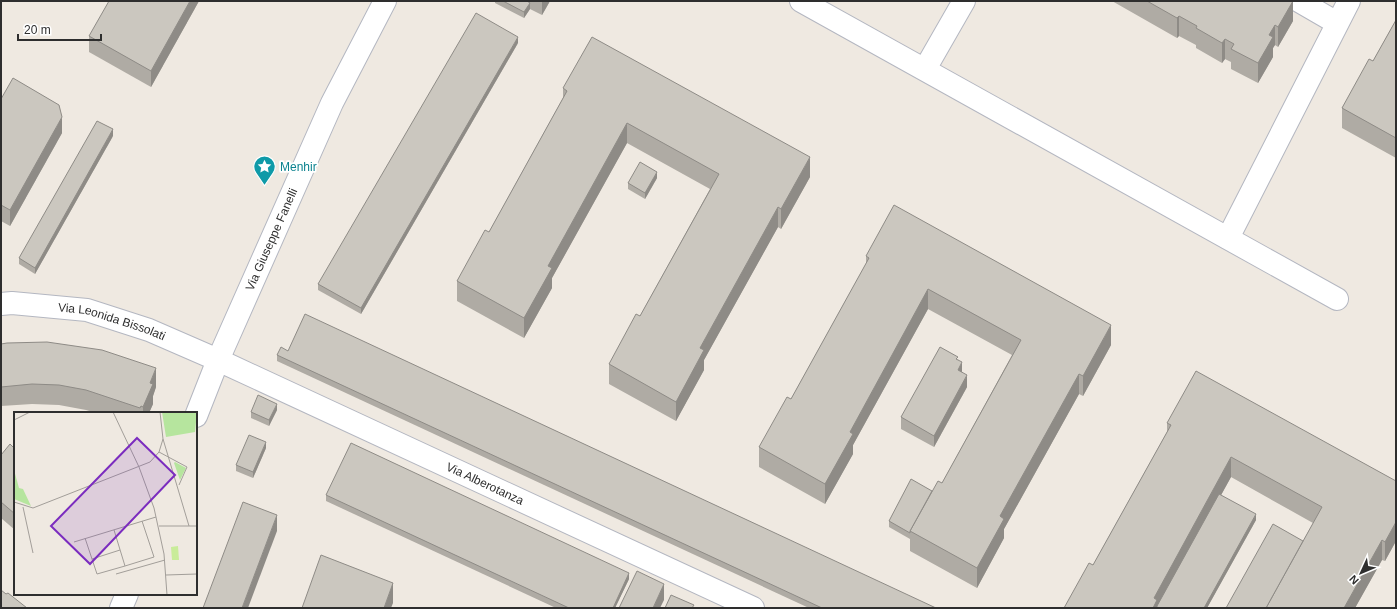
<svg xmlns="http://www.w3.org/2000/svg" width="1397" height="609" viewBox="0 0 1397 609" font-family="Helvetica,sans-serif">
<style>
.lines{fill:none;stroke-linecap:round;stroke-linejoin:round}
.minor-casing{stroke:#b4b7c1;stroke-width:24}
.minor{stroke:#fff;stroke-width:22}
.wall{fill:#afaba4}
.shaded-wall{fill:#8e8b86}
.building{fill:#cbc7bf;stroke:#8e8b86}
.labels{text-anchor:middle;stroke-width:3.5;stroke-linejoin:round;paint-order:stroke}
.culture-label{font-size:12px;fill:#0d838f;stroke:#fff;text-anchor:start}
.street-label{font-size:12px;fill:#2e2e2e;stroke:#fff}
.inset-road{fill:none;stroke:#a29e99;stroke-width:1}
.view{fill:#7b2cbf;fill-opacity:0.15;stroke:#7b2cbf;stroke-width:2}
.inset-edge{fill:none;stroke:#2e2e2e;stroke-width:2}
</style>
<rect width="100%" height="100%" fill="#efe9e1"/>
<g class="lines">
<defs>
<g id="minor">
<polyline points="801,1 1337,299"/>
<polyline points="1299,1 1337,23"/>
<polyline points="925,69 964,1"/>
<polyline points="1228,238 1349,1"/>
<path id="s1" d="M 1,304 L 12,303 L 87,310 L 149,330 L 218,360 L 753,608"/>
<path id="s2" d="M 196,416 L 218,360 L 332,103 L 385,1"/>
<polyline points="121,608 127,594"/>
</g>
</defs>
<use href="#minor" class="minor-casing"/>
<use href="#minor" class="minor"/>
</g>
<g class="wall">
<polygon points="199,1 151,87 89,52 89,36"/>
<polygon points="495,1 550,1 542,15 530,9 524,18 495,3"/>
<polygon points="1112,1 1293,1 1293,21 1278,47 1275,45 1273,48 1273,57 1258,83 1231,69 1231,62 1225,59 1222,63 1196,48 1196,45 1179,36 1177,38"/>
<polygon points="1396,20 1396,158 1342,128 1342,108 1373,61"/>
<polygon points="518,43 361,314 318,290 318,284"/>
<polygon points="563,88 810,177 781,229 778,227 704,360 704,370 676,421 609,384 609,364 640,316 710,189 627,143 552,278 552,288 524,338 457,301 457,281 489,232 563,98"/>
<polygon points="1,99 62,133 10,226 1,221"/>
<polygon points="113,136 35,274 19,264 19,258"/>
<polygon points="657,178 645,199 628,189 628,183"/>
<polygon points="866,256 1111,345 1083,396 1079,394 1004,529 1004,538 977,588 910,551 910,539 889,527 889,521 932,491 942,483 1012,355 928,309 853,445 853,454 825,504 759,467 759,447 791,399 866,264"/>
<polygon points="1,344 156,387 153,396 153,404 149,413 96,413 86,410 59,405 32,404 1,406"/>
<polygon points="288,351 936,608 809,608 277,361 277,355"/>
<polygon points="958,359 967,387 934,447 901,429 901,417"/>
<polygon points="277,410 269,426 251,418 251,412"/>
<polygon points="1167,423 1396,481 1396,541 1385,561 1382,560 1355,608 1226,608 1303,541 1313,523 1231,477 1221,495 1256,520 1207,608 1064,608 1093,565 1167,432"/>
<polygon points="266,448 253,478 236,471 236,465"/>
<polygon points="15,449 15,530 1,518 1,455"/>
<polygon points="326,495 629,579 615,608 556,608 326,501"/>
</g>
<g class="shaded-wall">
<polygon points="190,1 199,1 151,87 151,71"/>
<polygon points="542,1 550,1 542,15"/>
<polygon points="1293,1 1293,21 1278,47 1278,27"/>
<polygon points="530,3 530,9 524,18 524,12"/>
<polygon points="1179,16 1179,36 1177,38 1177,18"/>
<polygon points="1275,25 1275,45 1273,48 1273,57 1258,83 1258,63 1269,35"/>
<polygon points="518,37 518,43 361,314 361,308"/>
<polygon points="1225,39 1225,59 1222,63 1222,43"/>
<polygon points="62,117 62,133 10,226 10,210"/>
<polygon points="627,123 627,143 552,278 552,288 524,338 524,318 548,266"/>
<polygon points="113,129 113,136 35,274 35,268"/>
<polygon points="810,157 810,177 781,229 781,209"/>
<polygon points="657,172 657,178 645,199 645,193"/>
<polygon points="778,207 778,227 704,360 704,370 676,421 676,402 700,348"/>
<polygon points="928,289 928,309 853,445 853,454 825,504 825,484 850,432"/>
<polygon points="1111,325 1111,345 1083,396 1083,376"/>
<polygon points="962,362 962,374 958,370"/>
<polygon points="156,368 156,387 153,396 153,404 149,413 143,413 143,407 150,383"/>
<polygon points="1079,374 1079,394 1004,529 1004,538 977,588 977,568 1000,516"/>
<polygon points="967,375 967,387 934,447 934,436"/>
<polygon points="277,404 277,410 269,426 269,420"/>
<polygon points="266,442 266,448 253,478 253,472"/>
<polygon points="1231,457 1231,477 1159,608 1153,608 1154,598"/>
<polygon points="1256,514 1256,520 1207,608 1204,608"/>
<polygon points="277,515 277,531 248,608 242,608"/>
<polygon points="1396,522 1396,541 1385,561 1385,542"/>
<polygon points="1382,540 1382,560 1355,608 1344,608"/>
<polygon points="629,573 629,579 615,608 613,608"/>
<polygon points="393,583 393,603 391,608 384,608"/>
<polygon points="664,584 664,600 660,608 653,608"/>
</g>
<g class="building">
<polygon points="109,1 190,1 151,71 89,36"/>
<polygon points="503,1 527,1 530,3 524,12"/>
<polygon points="1147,1 1293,1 1278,27 1275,25 1269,35 1273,37 1258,63 1231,49 1234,44 1225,39 1222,43 1196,28 1197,26 1179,16 1177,18"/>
<polygon points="476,13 518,37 361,308 318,284"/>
<polygon points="1396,20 1396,138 1342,108 1369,59 1373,61"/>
<polygon points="592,37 810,157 781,209 778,207 700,348 704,350 676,402 609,364 636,314 640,316 719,174 627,123 548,266 552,268 524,318 457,281 485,230 489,232 567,91 563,88"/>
<polygon points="13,78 59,105 62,117 10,210 1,205 1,99"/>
<polygon points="97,121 113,129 35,268 19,258"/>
<polygon points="640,162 657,172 645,193 628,183"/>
<polygon points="894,205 1111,325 1083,376 1079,374 1000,516 1004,519 977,568 910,531 938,481 942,483 1021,340 928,289 850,432 853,434 825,484 759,447 787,397 791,399 869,258 866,256"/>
<polygon points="305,314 936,608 822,608 277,355 281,347 288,351"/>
<polygon points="47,342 102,350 156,368 150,383 153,384 143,407 141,406 140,408 86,390 59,385 32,384 1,387 1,344 7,343"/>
<polygon points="940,347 958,357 956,359 962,362 958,370 967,375 934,436 901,417"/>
<polygon points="1196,371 1396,481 1396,522 1385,542 1382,540 1344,608 1266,608 1322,507 1231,457 1154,598 1157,600 1153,608 1064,608 1089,563 1093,565 1171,425 1167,423"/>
<polygon points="258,395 277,404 269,420 251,412"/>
<polygon points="249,435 266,442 253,472 236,465"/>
<polygon points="351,443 629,573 613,608 569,608 326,495"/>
<polygon points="10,444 15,449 15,514 1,502 1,455"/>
<polygon points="911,479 932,491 910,531 910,533 889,521"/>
<polygon points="1219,494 1256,514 1204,608 1157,608 1157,606"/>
<polygon points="243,502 277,515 242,608 203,608"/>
<polygon points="1273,524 1303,541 1266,608 1226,608"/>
<polygon points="321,555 393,583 384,608 302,608"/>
<polygon points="637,571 664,584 653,608 619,608"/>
<polygon points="1,590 6,594 8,593 27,608 1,608"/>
<polygon points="671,595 694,605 692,608 665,608"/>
</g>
<defs>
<symbol id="sight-pin" viewBox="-11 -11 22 30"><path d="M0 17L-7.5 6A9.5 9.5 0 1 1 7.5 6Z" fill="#0f9aa8" stroke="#fff"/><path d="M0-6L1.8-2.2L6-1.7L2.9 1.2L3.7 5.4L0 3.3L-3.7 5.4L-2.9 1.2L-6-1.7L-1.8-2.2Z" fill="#fff"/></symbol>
</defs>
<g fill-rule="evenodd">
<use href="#sight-pin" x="252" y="154" width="25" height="34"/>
</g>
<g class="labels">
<g class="culture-label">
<text x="280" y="171">Menhir</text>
</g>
<g class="street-label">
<text dy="4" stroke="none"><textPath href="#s2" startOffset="192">Via Giuseppe Fanelli</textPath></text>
<text dy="4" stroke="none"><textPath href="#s1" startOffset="113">Via Leonida Bissolati</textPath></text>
<text dy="4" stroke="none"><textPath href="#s1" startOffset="521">Via Alberotanza</textPath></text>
</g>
</g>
<g transform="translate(14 412)">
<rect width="183" height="183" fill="#efe9e1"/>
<path d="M 148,0 L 183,0 L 181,20 L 152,25 ZM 161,50 L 172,56 L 166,68 L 160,51 ZM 0,58 L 5,76 L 9,77 L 17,94 L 0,87 Z" fill="#b6e59e"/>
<path d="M 164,134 L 165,148 L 158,148 L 157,135 Z" fill="#c9ec9a"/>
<path class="inset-road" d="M 99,0 L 125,55 L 140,96 L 150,142 L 153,183M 0,8 L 16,0M 149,27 L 175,114M 145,40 L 173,55 L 165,73M 0,90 L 19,96 L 136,50 L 145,40 L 149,27 L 146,0M 9,95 L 19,141M 145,114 L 183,114M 100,118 L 111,154M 71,126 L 83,162 L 111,154 L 140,145 L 128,109M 60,130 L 142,105M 78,147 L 106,138M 102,162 L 151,148M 152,163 L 183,162"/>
<path class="view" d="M 123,26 L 161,63 L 76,152 L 37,114 Z"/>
<rect width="183" height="183" class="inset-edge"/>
</g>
<rect width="1397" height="609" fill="none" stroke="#2e2e2e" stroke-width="4"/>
<g transform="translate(1361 573) rotate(226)" stroke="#ffffff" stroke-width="3" paint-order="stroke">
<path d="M0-3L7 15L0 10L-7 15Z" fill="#2e2e2e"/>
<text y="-6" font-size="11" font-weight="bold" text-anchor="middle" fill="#2e2e2e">N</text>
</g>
<path d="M18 34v6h83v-6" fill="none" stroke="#2e2e2e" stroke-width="2"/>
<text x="24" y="34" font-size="12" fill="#2e2e2e" stroke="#ffffff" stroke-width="3" paint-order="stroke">20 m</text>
</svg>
